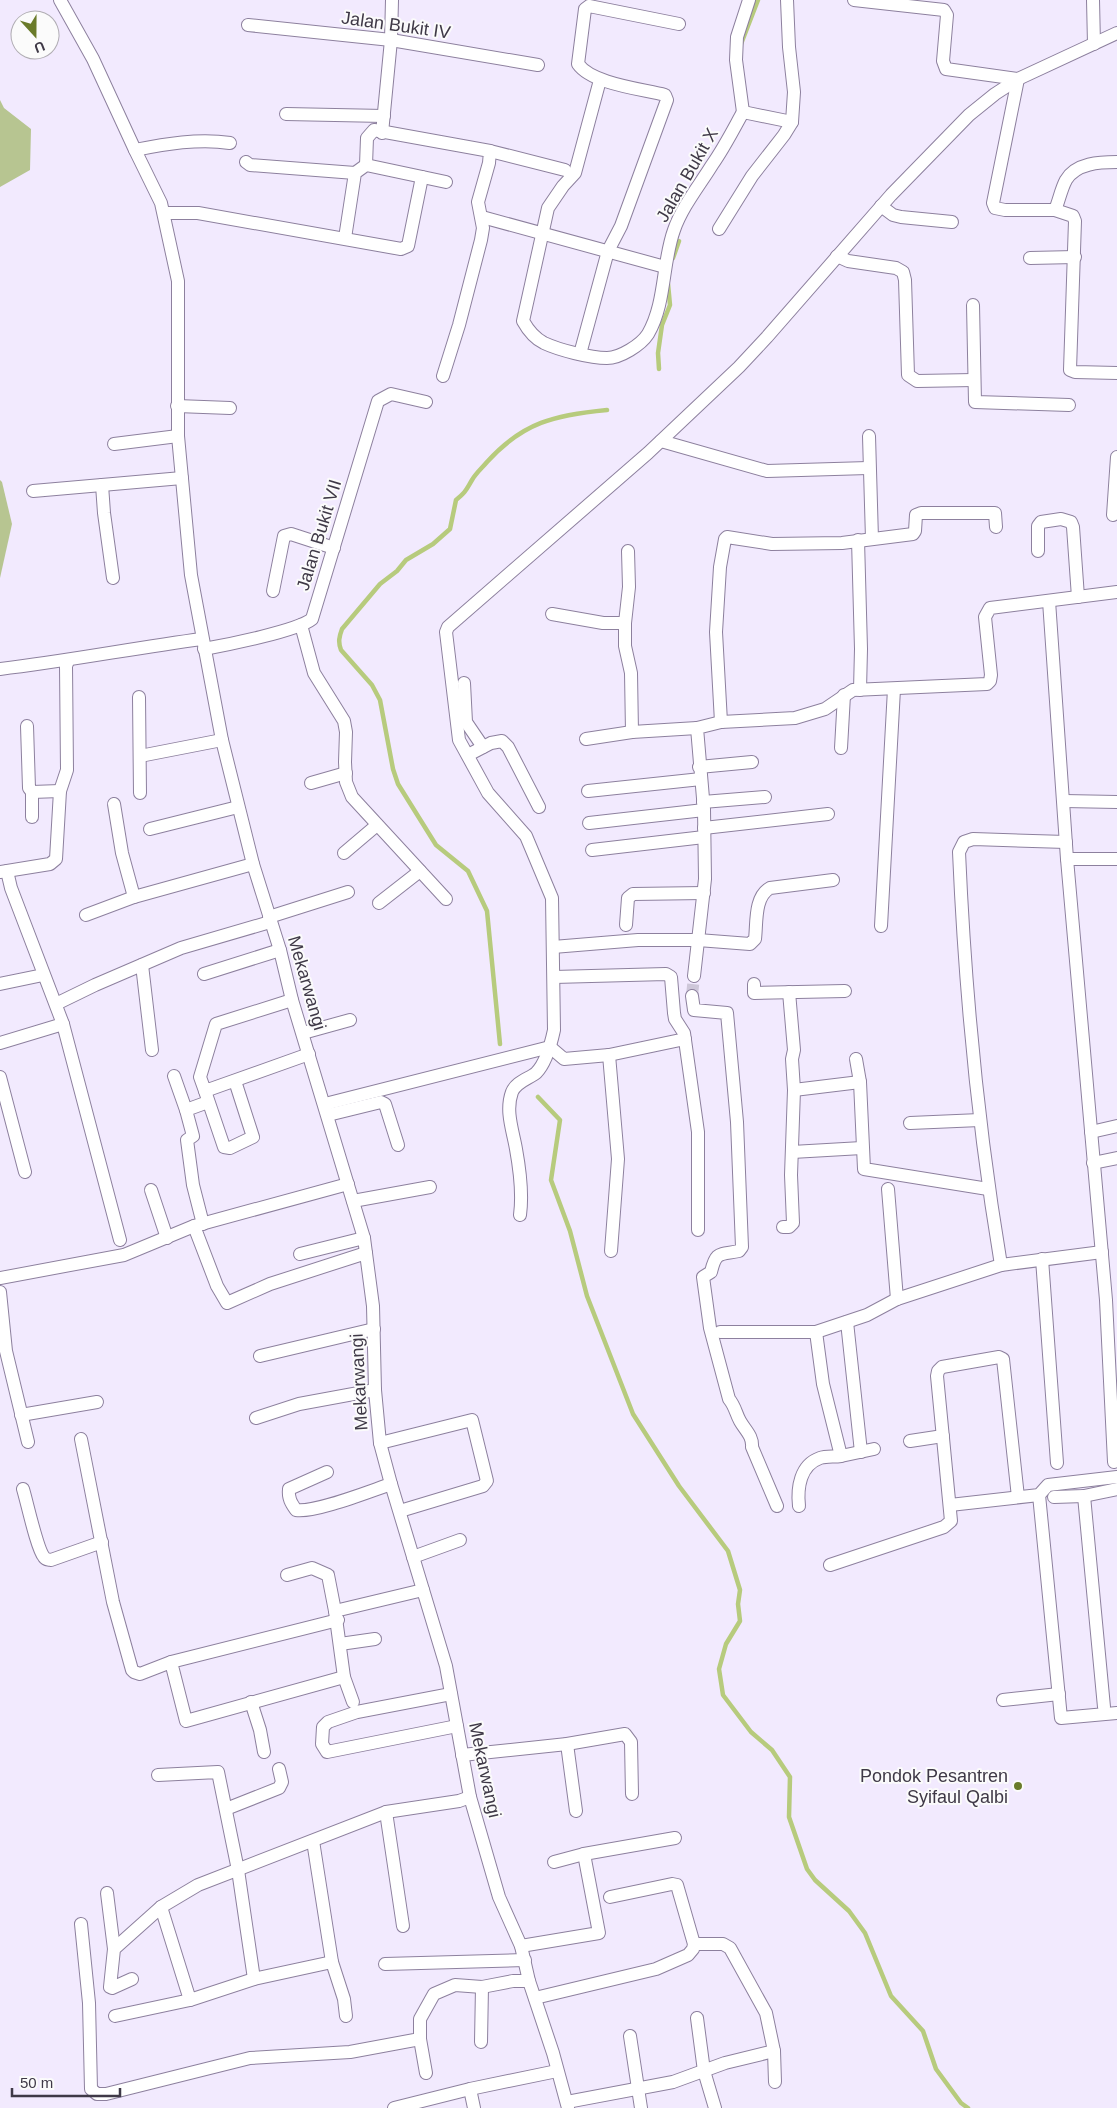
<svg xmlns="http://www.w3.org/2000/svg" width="1117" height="2108" viewBox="0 0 1117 2108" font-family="Arial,sans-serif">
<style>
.green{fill:#b7c591}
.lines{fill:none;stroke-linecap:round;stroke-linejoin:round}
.stream{stroke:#b7cb7d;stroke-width:4.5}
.minor-tunnel{stroke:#cec7d9;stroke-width:12;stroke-dasharray:12 6;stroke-linecap:butt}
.minor-casing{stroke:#8d809e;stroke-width:14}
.minor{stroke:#fff;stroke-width:12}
.poi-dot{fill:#6a7b2a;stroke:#fbfbfb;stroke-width:2}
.labels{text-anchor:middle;stroke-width:4;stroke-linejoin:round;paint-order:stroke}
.street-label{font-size:18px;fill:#3f3947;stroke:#fbfbfb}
.poi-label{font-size:18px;fill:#3f3947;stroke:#fbfbfb;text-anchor:end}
</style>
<rect width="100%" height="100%" fill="#f2eafe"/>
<g class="green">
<polygon points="0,100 4,108 31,129 30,170 0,187"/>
<polygon points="0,480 2,482 12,524 0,578"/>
</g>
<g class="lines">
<g class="stream">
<polyline points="741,44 758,0"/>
<polyline points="673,258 679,241"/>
<polyline points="659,369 658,353 662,325 670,305 668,284"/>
<path d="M 500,1044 L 487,911 L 468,871 L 436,845 L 398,784 L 393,769 L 380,700 L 372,685 L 341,650 C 338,642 339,637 342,629 L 380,584 L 397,571 L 406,560 L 433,544 L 450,529 L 456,500 C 466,492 466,490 472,480 C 476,473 482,468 487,462 C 523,422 555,415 607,410"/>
<polyline points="538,1097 560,1120 551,1180 570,1231 587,1296 633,1414 679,1486 728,1551 740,1590 738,1604 740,1621 726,1644 719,1669 723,1695 751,1732 772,1750 790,1777 789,1817 807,1869 815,1880 849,1911 865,1933 891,1996 923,2031 936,2069 961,2103 968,2108"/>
</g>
<polyline class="minor-tunnel" points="692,996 694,976"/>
<defs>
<g id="minor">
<polyline points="60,0 93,59 135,150 161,203 178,281 178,436 191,575 222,740 253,864 280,950 292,1000 364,1238 373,1306 375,1390 380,1443 391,1484 446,1666 470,1797 499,1897 521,1946 529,1981 553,2053 568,2108"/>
<polyline points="854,0 944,10 947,15 943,61 946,69 1018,79"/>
<polyline points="1093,0 1094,44"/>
<polyline points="248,25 391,40 538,65"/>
<polyline points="1018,79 993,203 995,208 1005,210 1055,210 1073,216 1075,221 1070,370 1075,372 1117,373"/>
<path d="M 600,80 L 575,173 L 563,186 L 548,208 L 523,321 C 528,330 534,338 544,343 C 559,350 590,358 607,358 C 620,358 641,345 648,334 C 666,303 662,263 674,230 C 682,207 699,186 712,165 C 724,148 733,130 743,112"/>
<polyline points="743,112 736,60 737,37 749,0"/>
<polyline points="743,112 792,122"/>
<polyline points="286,114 384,116"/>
<polyline points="382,133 391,40 392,0"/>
<path d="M 135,150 C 165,144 199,138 230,143"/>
<polyline points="490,151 565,170"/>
<polyline points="246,162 250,165 355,173"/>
<polyline points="366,165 367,138 374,130 490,151 489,163 478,202 483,228 481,240 459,325 443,376"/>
<polyline points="881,206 893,215 901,217 952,222"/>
<path d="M 1055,210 C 1059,201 1061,189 1066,180 C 1076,163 1100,162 1117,162"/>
<polyline points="164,213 198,213 401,249 408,246 422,177"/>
<polyline points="482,217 665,267"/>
<polyline points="719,229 752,176 784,135 792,122 794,92 789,47 787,0"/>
<polyline points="345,238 355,173 366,165 446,182"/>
<polyline points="837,256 848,261 896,268 903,272 905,280 908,375 917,381 974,380"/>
<polyline points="1030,258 1075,257"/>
<polyline points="973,305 975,402 1069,405"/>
<path d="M 580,354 L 608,251 L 621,226 L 667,100 L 665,95 C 642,89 592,84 578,64 L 585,9 L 589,6 L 679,24"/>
<polyline points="177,406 230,408"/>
<polyline points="869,436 872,539"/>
<polyline points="661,441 767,471 868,468"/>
<polyline points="114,444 178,436"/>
<polyline points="102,485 104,513 113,578"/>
<polyline points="33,491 182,478"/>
<polyline points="1113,515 1117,457"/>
<polyline points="858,540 861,649 860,690"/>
<polyline points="628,551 629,587 625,623 625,646 631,673 632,732"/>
<polyline points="1038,551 1038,526 1041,522 1061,519 1071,522 1073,527 1078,597"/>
<polyline points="273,591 284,536 291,534 334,548"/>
<polyline points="1049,601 1067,859 1106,1300 1114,1462"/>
<polyline points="552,614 603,623 625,623"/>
<polyline points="301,625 314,673 344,721 346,732 345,762 346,782 352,797 446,899"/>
<path d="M 204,649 C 226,645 297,631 312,619 L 378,401 L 391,394 L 426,402"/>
<path d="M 0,669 C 68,661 134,648 202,639"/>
<polyline points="464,683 466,722 483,747"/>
<polyline points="139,697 140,793"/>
<polyline points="721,722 716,632 720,567 725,539 727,537 772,544 842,543 913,534 915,531 916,515 921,513 995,513 996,527"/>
<polyline points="27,726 29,788 32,792 60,791"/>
<polyline points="586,739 632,732 697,728"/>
<polyline points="841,748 844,695"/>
<polyline points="468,755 491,743 502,741 508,747 539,807"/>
<polyline points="140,756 222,740"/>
<polyline points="699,767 752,762"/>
<polyline points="311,783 346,773"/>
<polyline points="588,791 701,779"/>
<polyline points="32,792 32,817"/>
<polyline points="1064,801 1117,802"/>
<polyline points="703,802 765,797"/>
<polyline points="114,804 122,853 134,897"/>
<polyline points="589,823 704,810"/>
<polyline points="704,828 828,814"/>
<polyline points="150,829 238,807"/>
<polyline points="592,850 704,837"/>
<polyline points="344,853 377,825"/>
<polyline points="1067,859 1117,859"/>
<polyline points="7,871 11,888 63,1024 120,1240"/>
<polyline points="0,872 50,864 56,859 60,791 67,770 66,666 68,661"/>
<polyline points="379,903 420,871"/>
<polyline points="86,915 134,897 253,864"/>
<polyline points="269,917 348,892"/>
<polyline points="626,925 628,898 633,894 704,893"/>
<polyline points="881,926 894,689"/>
<path d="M 553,947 L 638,940 L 698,940 L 750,944 L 755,939 C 757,923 754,897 770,888 L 833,880"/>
<polyline points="142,965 152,1050"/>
<polyline points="204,974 280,950"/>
<polyline points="694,976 705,879 704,810 697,728 721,722 795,718 825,709 853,690 987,684 990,681 991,675 985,617 990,608 1117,592"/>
<polyline points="554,977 666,974 671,977 674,1013 675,1019 684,1033 698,1132 698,1230"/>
<polyline points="0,984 43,975"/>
<polyline points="754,984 754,993 845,991"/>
<polyline points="789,992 794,1050 792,1059 794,1090 860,1082"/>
<path d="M 692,996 L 694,1010 L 727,1013 L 737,1122 L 742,1247 L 739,1251 C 719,1255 716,1251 711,1272 L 703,1277 L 710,1328 L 729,1399 C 735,1406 736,1414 740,1421 C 745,1430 753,1436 752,1447 L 777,1506"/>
<polyline points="292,1000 216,1024 200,1077 205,1091 309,1054"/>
<polyline points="56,1004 95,985 181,948 270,922"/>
<polyline points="303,1033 350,1020"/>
<polyline points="0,1043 63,1024"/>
<polyline points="550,1047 564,1059 609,1055 685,1039"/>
<polyline points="609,1055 618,1159 611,1251"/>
<polyline points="856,1059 860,1082 864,1169 988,1189"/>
<polyline points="174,1076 186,1110"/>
<polyline points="0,1077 25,1172"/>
<polyline points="205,1091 224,1147 230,1148 253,1137 235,1081"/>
<polyline points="325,1104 550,1047"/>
<polyline points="328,1115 381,1102 385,1104 398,1145"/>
<polyline points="910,1123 980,1120"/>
<polyline points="1091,1132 1117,1126"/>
<polyline points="792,1152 862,1148"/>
<polyline points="1093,1163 1117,1158"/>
<polyline points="888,1189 897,1299"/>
<polyline points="151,1190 167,1238"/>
<polyline points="353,1201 430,1187"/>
<path d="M 520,1215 C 523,1193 520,1171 516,1149 C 513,1131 505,1111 512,1092 C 516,1082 528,1079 536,1073 C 546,1063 551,1044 554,1030 L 552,898 L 526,836 L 488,793 L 459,740 L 446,632 L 448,627 L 648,453 L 739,367 L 767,337 L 891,195 L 969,115 L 995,94 L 1018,79 L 1117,33"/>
<polyline points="203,1224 193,1185 187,1140 193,1136 186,1110 208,1102"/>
<polyline points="194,1226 217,1286 227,1303 270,1284 366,1253"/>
<polyline points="783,1227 789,1227 793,1223 791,1175 794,1090"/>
<polyline points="300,1254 364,1238"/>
<polyline points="1042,1259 1057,1463"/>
<path d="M 1001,1265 C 978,1128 965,991 959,852 L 964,842 L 973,839 L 1066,842"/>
<polyline points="0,1278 124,1255 194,1226 348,1184"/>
<polyline points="0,1292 6,1351 28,1442"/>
<polyline points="847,1322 861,1452"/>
<polyline points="720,1332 816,1332 867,1315 897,1299 1001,1265 1102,1252"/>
<polyline points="816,1332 823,1384 841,1456 874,1449"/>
<polyline points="260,1356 374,1329"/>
<polyline points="21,1415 97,1402"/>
<polyline points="256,1418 299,1404 375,1390"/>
<polyline points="81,1439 113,1602 132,1670 134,1672 140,1674 171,1662"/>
<polyline points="910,1441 943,1436"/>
<polyline points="380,1443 472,1420 487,1481 483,1486 400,1511"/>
<path d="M 327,1472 L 289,1489 C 288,1498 291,1503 296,1510 C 315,1513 370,1491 391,1484"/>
<path d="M 23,1489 C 27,1502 37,1549 44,1557 C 46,1560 47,1559 51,1560 L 102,1542"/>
<polyline points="1039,1495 1061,1718 1117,1713"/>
<polyline points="1084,1496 1104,1707"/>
<polyline points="1054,1497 1084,1496 1117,1489"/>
<polyline points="950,1505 1039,1495 1048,1485 1117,1477"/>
<path d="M 799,1506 C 797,1488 800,1465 820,1458 C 826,1456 834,1457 841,1456"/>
<polyline points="413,1557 460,1540"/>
<polyline points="830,1565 944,1527 951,1521 937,1376 938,1371 942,1367 999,1357 1003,1359 1018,1497"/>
<polyline points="287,1575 312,1568 328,1575 335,1611"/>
<polyline points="338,1620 171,1662 186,1721 344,1677"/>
<polyline points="340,1644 375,1639"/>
<polyline points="451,1694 357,1712 328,1722 323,1727 322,1744 327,1752 457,1726"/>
<polyline points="1003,1700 1059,1694"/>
<polyline points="251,1702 260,1730 264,1752"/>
<polyline points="353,1702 344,1677 335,1611 423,1590"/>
<polyline points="567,1744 576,1811"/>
<polyline points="462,1755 567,1744 625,1734 631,1742 632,1794"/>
<polyline points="158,1775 218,1772 238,1870 254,1979"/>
<polyline points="226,1809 279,1788 282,1782 279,1769"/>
<polyline points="386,1812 403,1926"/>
<polyline points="313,1841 332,1962 344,1999 346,2016"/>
<polyline points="554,1862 584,1854"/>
<polyline points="107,1893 114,1949"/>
<polyline points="161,1907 190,2000 254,1979 332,1962"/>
<polyline points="81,1924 89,2003 91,2089 97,2094 106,2094 250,2058 350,2052 420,2039 420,2019 434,1994 455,1985 482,1987 513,1981 529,1981"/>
<polyline points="521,1946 599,1933 584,1854 675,1838"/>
<polyline points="385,1964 525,1960"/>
<polyline points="132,1979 112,1988 110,1987 114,1949 161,1907 198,1885 386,1812 459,1801 470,1797"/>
<polyline points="535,1998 656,1969 688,1955 693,1949 694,1944 677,1885 672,1884 610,1897"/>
<polyline points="115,2016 190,2000"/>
<polyline points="697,2018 704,2071 715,2108"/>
<polyline points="630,2036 641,2108"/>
<polyline points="420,2039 426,2073"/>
<polyline points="481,2042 482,1987"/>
<polyline points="774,2051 775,2082"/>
<polyline points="470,2089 474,2108"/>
<polyline points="567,2102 673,2082 725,2063 774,2051 766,2013 730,1948 723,1944 694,1944"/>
<polyline points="394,2108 470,2089 557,2071"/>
</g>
</defs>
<use href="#minor" class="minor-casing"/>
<use href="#minor" class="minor"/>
</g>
<circle class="poi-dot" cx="1018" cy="1786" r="5"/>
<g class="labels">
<g class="street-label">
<text transform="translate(396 25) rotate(8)" y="6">Jalan Bukit IV</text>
<text transform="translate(687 175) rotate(-60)" y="6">Jalan Bukit X</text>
<text transform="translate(319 535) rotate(-73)" y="6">Jalan Bukit VII</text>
<text transform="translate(307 983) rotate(74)" y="6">Mekarwangi</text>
<text transform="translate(359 1382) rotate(-93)" y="6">Mekarwangi</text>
<text transform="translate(485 1770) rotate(78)" y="6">Mekarwangi</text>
</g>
<g class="poi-label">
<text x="1008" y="1782">Pondok Pesantren<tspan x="1008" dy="21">Syifaul Qalbi</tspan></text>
</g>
</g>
<g transform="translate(35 35) rotate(159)"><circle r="24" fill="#fbfbfb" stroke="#b0adb3"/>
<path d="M0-4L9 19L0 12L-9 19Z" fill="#6a7b2a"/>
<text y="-8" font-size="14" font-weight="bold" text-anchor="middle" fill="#3f3947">U</text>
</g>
<path d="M12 2088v8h108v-8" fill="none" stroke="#3f3947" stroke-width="2.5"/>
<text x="20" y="2088" font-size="15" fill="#3f3947" stroke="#fbfbfb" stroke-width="4" paint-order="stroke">50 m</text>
</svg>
